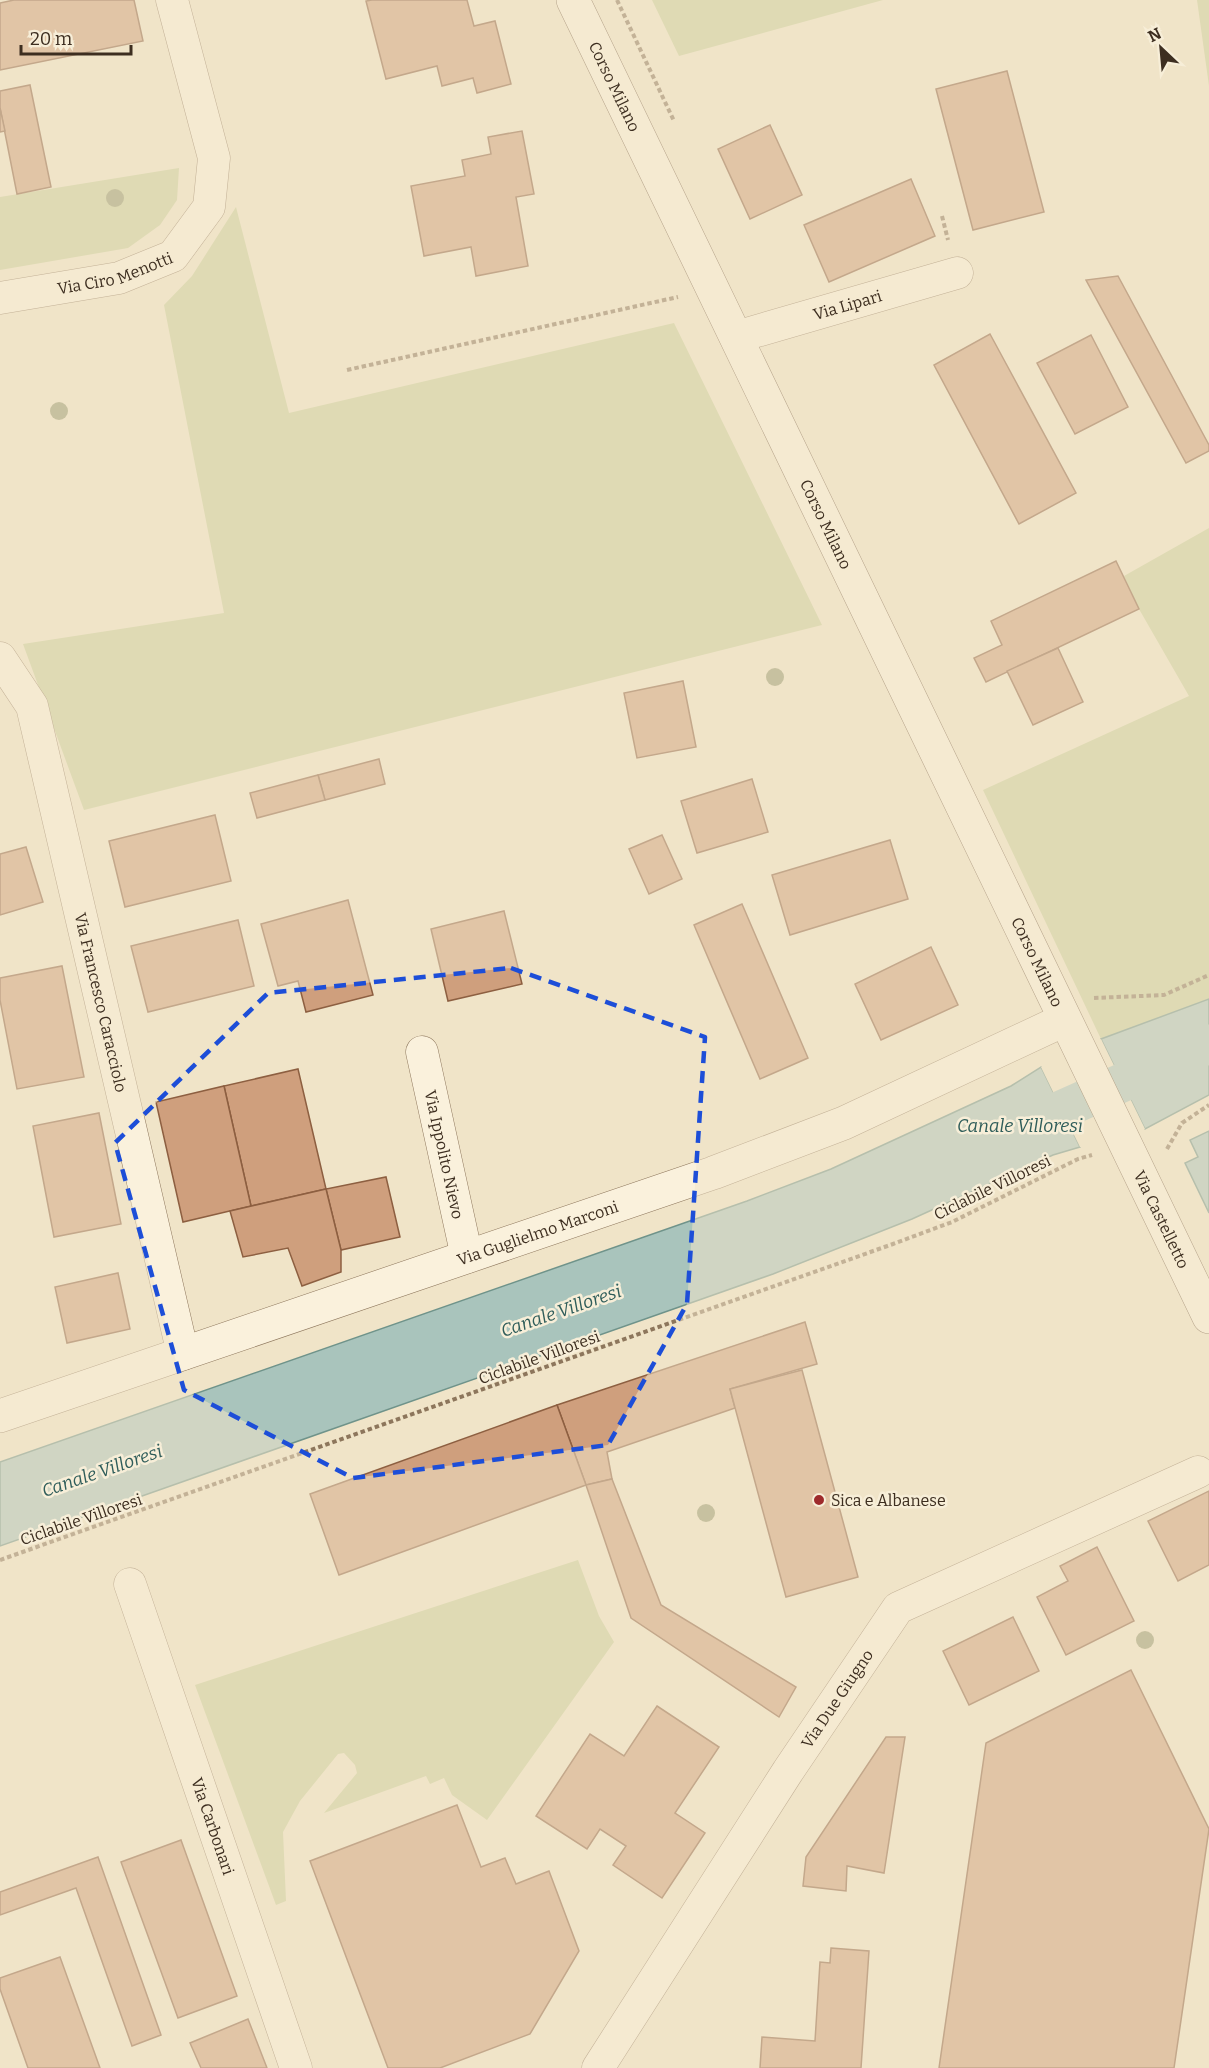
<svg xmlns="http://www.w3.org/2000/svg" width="1209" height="2068" viewBox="0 0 1209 2068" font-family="Bitter,serif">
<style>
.green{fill:#c9cf9b}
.water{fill:#a9c4bc;stroke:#6f938a;stroke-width:1.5}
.pier{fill:#f0e4c8}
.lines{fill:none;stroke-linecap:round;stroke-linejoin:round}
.canal{stroke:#a9c4bc;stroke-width:39}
.building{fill:#cf9f7d;stroke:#8d5f41;stroke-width:1.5}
.minor-casing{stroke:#8d765c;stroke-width:33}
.tertiary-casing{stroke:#8d765c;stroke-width:34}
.secondary-casing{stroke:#6f573f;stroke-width:34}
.path{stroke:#8d765c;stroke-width:4;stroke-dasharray:4.5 3;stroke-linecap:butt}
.minor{stroke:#faf1dc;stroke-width:32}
.tertiary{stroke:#faf1dc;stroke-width:33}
.secondary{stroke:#faf1dc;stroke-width:33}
.tree{fill:#96986f}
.marked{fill:none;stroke:#1d4ed8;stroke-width:4.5;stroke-dasharray:12 8;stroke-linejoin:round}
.poi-dot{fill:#9e2a2b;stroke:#f7eed8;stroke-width:2}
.labels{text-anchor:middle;stroke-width:5;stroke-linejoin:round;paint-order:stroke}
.street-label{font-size:16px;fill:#3d2e20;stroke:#f7eed8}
.poi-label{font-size:16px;fill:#3d2e20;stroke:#f7eed8;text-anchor:start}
.water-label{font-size:18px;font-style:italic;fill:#2f5d5a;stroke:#f7eed8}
</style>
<rect width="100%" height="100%" fill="#f0e4c8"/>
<g class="green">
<polygon points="652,0 883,0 679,56"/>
<polygon points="1197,0 1209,0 1209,86"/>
<polygon points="179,168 177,200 160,225 128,248 0,270 0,197"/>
<polygon points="236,207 289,413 674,323 822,625 84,810 23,644 224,613 164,305 192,276"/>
<polygon points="1209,528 1209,999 1101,1039 983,790 1189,696 1139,609 1124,576"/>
<polygon points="578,1560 599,1616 614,1642 487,1820 452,1795 444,1778 430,1784 426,1776 324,1813 357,1773 355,1765 344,1753 338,1754 300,1801 283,1832 286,1901 276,1905 195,1685"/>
</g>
<g class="water">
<polygon points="1209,999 1209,1095 1145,1129 1101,1039"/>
<polygon points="1041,1067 1080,1147 1053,1155 912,1219 773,1274 0,1546 0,1462 747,1201 831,1169 1011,1086"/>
<polygon points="1209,1131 1209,1213 1185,1163 1198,1157 1190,1140"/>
</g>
<g class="pier">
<polygon points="1101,1039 1145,1129 1142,1130 1099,1040"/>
<polygon points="1044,1066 1083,1146 1083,1147 1080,1147 1041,1067"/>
</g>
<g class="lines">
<polyline class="canal" points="1012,1132 1209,1044"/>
</g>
<g class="building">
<polygon points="14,0 134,0 143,41 0,70 0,3"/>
<polygon points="372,0 467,0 474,26 495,21 511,84 477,93 473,78 442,86 437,66 386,79 366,1"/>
<polygon points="1007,71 1044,212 973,230 936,89"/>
<polygon points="30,85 51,187 17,194 0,108 0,91"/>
<polygon points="0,108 5,131 0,132"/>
<polygon points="770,125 802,195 750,219 718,149"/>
<polygon points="522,131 534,194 516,197 528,266 476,276 471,247 424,256 411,186 465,176 462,160 491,154 488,137"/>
<polygon points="911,179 935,236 829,282 804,225"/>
<polygon points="1118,276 1209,445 1209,451 1186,463 1086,280"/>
<polygon points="990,334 1076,493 1019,524 934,365"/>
<polygon points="1091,335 1128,407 1075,434 1037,363"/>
<polygon points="1116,561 1139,609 986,682 974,658 1002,645 991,621"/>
<polygon points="1058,648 1083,702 1033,725 1007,671"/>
<polygon points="683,681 696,747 637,758 624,693"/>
<polygon points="379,759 385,784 325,800 318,775"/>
<polygon points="318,775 325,800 257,818 250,793"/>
<polygon points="752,779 768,832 697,853 681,801"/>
<polygon points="215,815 231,881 125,907 109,841"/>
<polygon points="662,835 682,879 649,894 629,849"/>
<polygon points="890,840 908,899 790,935 772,875"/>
<polygon points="26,847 43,902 0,915 0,854"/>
<polygon points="348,900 373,995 306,1012 298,981 278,986 261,924"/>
<polygon points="742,904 808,1058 760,1079 694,925"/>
<polygon points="504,911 522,984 448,1001 431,929"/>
<polygon points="238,920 254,986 148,1012 131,946"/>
<polygon points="931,947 958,1005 881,1040 855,984"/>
<polygon points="62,966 84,1077 17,1089 0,1000 0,978"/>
<polygon points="298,1069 326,1189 251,1206 224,1086"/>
<polygon points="224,1086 251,1206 183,1222 156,1102"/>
<polygon points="99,1113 121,1224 54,1237 33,1126"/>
<polygon points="386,1177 400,1237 341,1250 326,1189"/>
<polygon points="326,1189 341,1250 341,1272 302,1286 288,1248 243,1257 230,1211"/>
<polygon points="118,1273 130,1329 67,1343 55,1287"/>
<polygon points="805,1322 817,1364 730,1389 735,1408 607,1452 612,1479 586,1485 557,1405"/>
<polygon points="802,1370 858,1577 786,1597 730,1389"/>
<polygon points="557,1405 586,1485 339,1575 310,1494"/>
<polygon points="612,1479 661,1605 796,1687 779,1717 631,1618 586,1485"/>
<polygon points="1209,1491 1209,1565 1178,1581 1148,1521"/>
<polygon points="1097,1547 1134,1621 1066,1655 1037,1597 1068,1581 1060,1566"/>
<polygon points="1013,1617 1039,1671 969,1705 943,1651"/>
<polygon points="1131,1670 1209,1829 1174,2068 939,2068 986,1743"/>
<polygon points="657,1706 719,1747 675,1813 705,1833 662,1898 613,1865 626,1846 600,1829 587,1849 536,1816 590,1734 624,1756"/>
<polygon points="886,1737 905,1737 884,1873 847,1866 846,1891 803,1886 806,1857"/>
<polygon points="457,1805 481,1867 505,1858 516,1884 549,1871 579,1951 530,2034 440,2068 388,2068 310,1861"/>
<polygon points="181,1840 237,1996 178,2018 121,1862"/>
<polygon points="98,1857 161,2035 132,2046 76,1888 0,1915 0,1892"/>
<polygon points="831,1948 869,1951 861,2068 760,2068 762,2037 815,2041 820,1962 830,1963"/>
<polygon points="60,1957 100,2068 28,2068 0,1989 0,1978"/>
<polygon points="248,2019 267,2068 201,2068 190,2043"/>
</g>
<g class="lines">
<defs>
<g id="minor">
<path id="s1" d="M 0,298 L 119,278 L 173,256 L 209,207 L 214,158 L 172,0"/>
<path id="s2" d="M 736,337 L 957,273"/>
<path id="s3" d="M 0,658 L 32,706 L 183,1354"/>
<path id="s4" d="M 422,1052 L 467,1257"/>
<path id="s5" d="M 130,1584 L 296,2068"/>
<path id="s6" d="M 598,2068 L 788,1771 L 898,1608 L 1198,1472"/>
</g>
<g id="tertiary">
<path id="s7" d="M 0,1416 L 713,1173 L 844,1123 L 1064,1020"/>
</g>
<g id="secondary">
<path id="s8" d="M 573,0 L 1209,1317"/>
</g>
</defs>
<use href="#minor" class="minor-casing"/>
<use href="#tertiary" class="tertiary-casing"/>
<use href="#secondary" class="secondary-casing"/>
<g class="path">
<polyline points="617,0 674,121"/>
<polyline points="942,216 948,240"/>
<polyline points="347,370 678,297"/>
<polyline points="1094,998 1164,995 1209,975"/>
<polyline points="1167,1149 1182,1123 1209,1105"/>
<polyline points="0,1560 893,1244 952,1222 1078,1159 1092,1155"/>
</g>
<use href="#minor" class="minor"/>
<use href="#tertiary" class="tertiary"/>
<use href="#secondary" class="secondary"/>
</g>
<g class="tree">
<circle cx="115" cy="198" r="9"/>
<circle cx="59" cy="411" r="9"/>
<circle cx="775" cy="677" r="9"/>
<circle cx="706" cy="1513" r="9"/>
<circle cx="1145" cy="1640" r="9"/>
</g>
<path d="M0 0H1209V2068H0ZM 511,968 L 705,1037 L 687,1304 L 608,1445 L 353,1478 L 184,1390 L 115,1143 L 268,993 Z" fill="#f0e4c8" fill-opacity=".55" fill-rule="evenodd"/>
<path class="marked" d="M 511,968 L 705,1037 L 687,1304 L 608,1445 L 353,1478 L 184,1390 L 115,1143 L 268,993 Z"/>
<circle class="poi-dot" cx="819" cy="1500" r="6"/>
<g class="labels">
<g class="street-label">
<text dy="6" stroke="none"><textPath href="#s8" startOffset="96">Corso Milano</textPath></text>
<text dy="6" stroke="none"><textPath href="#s1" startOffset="118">Via Ciro Menotti</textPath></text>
<text dy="6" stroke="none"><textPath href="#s2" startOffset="116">Via Lipari</textPath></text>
<text dy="6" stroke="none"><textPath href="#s8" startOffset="582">Corso Milano</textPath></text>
<text dy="6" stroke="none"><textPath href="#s8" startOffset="1068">Corso Milano</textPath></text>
<text dy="6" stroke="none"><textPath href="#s3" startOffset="362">Via Francesco Caracciolo</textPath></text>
<text dy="6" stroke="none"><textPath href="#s4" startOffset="105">Via Ippolito Nievo</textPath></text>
<text transform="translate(992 1187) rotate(-26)" y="6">Ciclabile Villoresi</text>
<text dy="6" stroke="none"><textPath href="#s8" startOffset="1354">Via Castelletto</textPath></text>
<text dy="6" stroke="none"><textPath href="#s7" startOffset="568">Via Guglielmo Marconi</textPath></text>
<text transform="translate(539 1357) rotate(-20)" y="6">Ciclabile Villoresi</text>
<text transform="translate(81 1519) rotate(-19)" y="6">Ciclabile Villoresi</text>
<text dy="6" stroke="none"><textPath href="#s6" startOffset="440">Via Due Giugno</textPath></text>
<text dy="6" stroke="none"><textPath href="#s5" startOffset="256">Via Carbonari</textPath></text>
</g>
<g class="poi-label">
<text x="831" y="1506">Sica e Albanese</text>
</g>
<g class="water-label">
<text x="1020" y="1132">Canale Villoresi</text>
<text transform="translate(561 1311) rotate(-19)" y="6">Canale Villoresi</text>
<text transform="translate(102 1471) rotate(-19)" y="6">Canale Villoresi</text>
</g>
</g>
<g transform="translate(1161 48) rotate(334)" stroke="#f7eed8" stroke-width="4.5" paint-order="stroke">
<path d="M0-4.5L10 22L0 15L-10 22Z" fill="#3d2e20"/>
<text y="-9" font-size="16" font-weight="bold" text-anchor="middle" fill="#3d2e20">N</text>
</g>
<path d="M21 45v9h110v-9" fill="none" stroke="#3d2e20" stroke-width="3"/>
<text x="30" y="45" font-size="18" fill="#3d2e20" stroke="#f7eed8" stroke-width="4.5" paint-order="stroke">20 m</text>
</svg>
